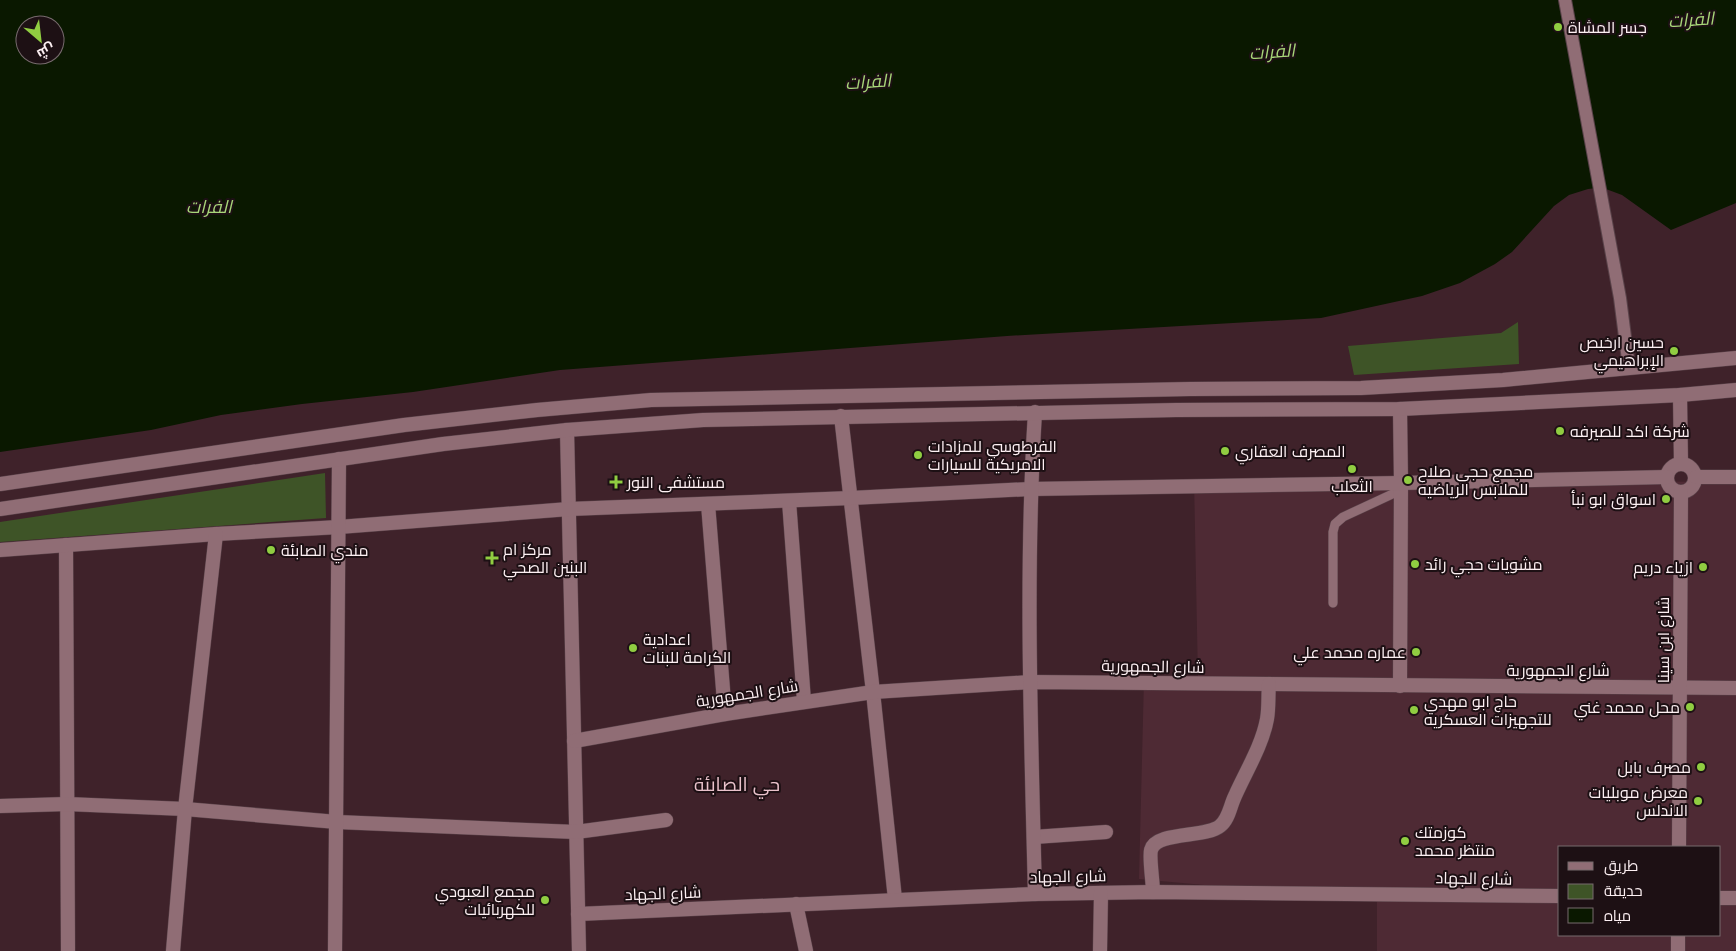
<svg xmlns="http://www.w3.org/2000/svg" width="1736" height="951" viewBox="0 0 1736 951" font-family="'PT Sans',Cairo,sans-serif">
<style>
.built{fill:#4e2a34;fill-rule:evenodd}
.green{fill:#3e5427}
.water{fill:#0a1800;fill-rule:evenodd}
.lines{fill:none;stroke-linecap:round;stroke-linejoin:round}
.service-casing{stroke:#594249;stroke-width:10}
.pedestrian-casing{stroke:#594249;stroke-width:14}
.minor-casing{stroke:#594249;stroke-width:15}
.secondary-casing{stroke:#594249;stroke-width:15}
.service{stroke:#906d75;stroke-width:9}
.pedestrian{stroke:#906d75;stroke-width:12}
.minor{stroke:#906d75;stroke-width:14}
.secondary{stroke:#906d75;stroke-width:14}
.poi-dot{fill:#90cd41;stroke:#1d1014;stroke-width:2}
.labels{text-anchor:middle;stroke-width:4;stroke-linejoin:round;paint-order:stroke}
.poi-label{font-size:16px;fill:#fdf0f3;stroke:#1d1014;text-anchor:start}
.street-label{font-size:16px;fill:#fdf0f3;stroke:#1d1014}
.water-label{font-size:18px;font-style:italic;fill:#a8d679;stroke:#1d1014}
.quarter-label{font-size:19px;fill:#e9c2cb;stroke:#1d1014}
</style>
<rect width="100%" height="100%" fill="#3f222a"/>
<path class="built" d="M 1194,479 L 1736,482 L 1736,951 L 1377,951 L 1377,901 L 1139,879 L 1144,679 L 1198,679 ZM 1560,847 L 1720,847 L 1720,935 L 1560,935 Z"/>
<g class="green">
<polygon points="1518,322 1519,364 1354,375 1348,346 1501,333"/>
<polygon points="325,473 326,518 0,542 0,522"/>
</g>
<path class="water" d="M 0,0 L 1736,0 L 1736,203 L 1671,230 L 1622,195 L 1606,189 L 1597,188 L 1588,189 L 1569,195 L 1554,206 L 1512,252 L 1495,264 L 1460,283 L 1422,296 L 1321,318 L 1007,336 L 560,370 L 413,392 L 302,404 L 221,415 L 151,430 L 0,452 ZM 25,25 L 55,25 L 55,55 L 25,55 Z"/>
<g class="lines">
<defs>
<polyline id="service" points="1333,603 1333,532 1335,524 1343,517 1401,490"/>
<polyline id="pedestrian" points="1565,0 1620,298 1629,368"/>
<g id="minor">
<polyline points="1680,395 1681,464"/>
<polyline points="1400,409 1401,483 1400,686"/>
<polyline points="841,416 873,692 895,899"/>
<polyline points="567,430 579,951"/>
<circle cx="1681" cy="478" r="14"/>
<polyline points="1696,477 1736,477"/>
<polyline points="789,501 804,701"/>
<polyline points="708,504 725,714"/>
<polyline points="66,545 68,951"/>
<polyline points="0,550 216,534 339,527 569,509 851,498 1030,489 1401,483 1667,477"/>
<polyline points="574,741 725,714 873,692 1030,682 1736,688"/>
<polyline points="0,806 67,804 185,809 337,822 576,832 666,820"/>
<polyline points="1034,837 1106,832"/>
<polyline points="1679,847 1681,492"/>
<path d="M 1153,892 C 1153,882 1149,857 1151,850 C 1156,831 1206,838 1220,826 C 1229,819 1230,806 1235,796 C 1246,771 1262,746 1267,719 C 1269,708 1268,696 1269,684"/>
<path d="M 1035,894 C 1031,733 1025,572 1035,412"/>
<polyline points="1720,898 1736,898"/>
<polyline points="796,904 806,951"/>
<polyline points="578,914 1035,894 1153,892 1560,896"/>
<polyline points="173,951 185,809 216,534"/>
<polyline points="335,951 339,459"/>
<polyline points="1100,951 1101,893"/>
<polyline points="1678,951 1678,935"/>
</g>
<g id="secondary">
<polyline points="0,484 404,425 537,410 651,400 1190,389 1361,388 1503,380 1736,358"/>
<polyline points="0,509 443,444 567,430 703,420 1176,410 1400,409 1680,395 1736,390"/>
</g>
</defs>
<use href="#service" class="service-casing"/>
<use href="#pedestrian" class="pedestrian-casing"/>
<use href="#minor" class="minor-casing"/>
<use href="#secondary" class="secondary-casing"/>
<use href="#service" class="service"/>
<use href="#pedestrian" class="pedestrian"/>
<use href="#minor" class="minor"/>
<use href="#secondary" class="secondary"/>
</g>
<g class="poi-dot">
<circle cx="1558" cy="27" r="5"/>
<circle cx="1674" cy="351" r="5"/>
<circle cx="1560" cy="431" r="5"/>
<circle cx="1225" cy="451" r="5"/>
<circle cx="918" cy="455" r="5"/>
<circle cx="1352" cy="469" r="5"/>
<circle cx="1408" cy="480" r="5"/>
<path d="M613.5 474.5h5v5h5v5h-5v5h-5v-5h-5v-5h5z"/>
<circle cx="1666" cy="499" r="5"/>
<circle cx="271" cy="550" r="5"/>
<path d="M489.5 550.5h5v5h5v5h-5v5h-5v-5h-5v-5h5z"/>
<circle cx="1415" cy="564" r="5"/>
<circle cx="1703" cy="567" r="5"/>
<circle cx="633" cy="648" r="5"/>
<circle cx="1416" cy="652" r="5"/>
<circle cx="1690" cy="707" r="5"/>
<circle cx="1414" cy="710" r="5"/>
<circle cx="1701" cy="767" r="5"/>
<circle cx="1698" cy="801" r="5"/>
<circle cx="1405" cy="841" r="5"/>
<circle cx="545" cy="900" r="5"/>
</g>
<g class="labels">
<g class="poi-label">
<text x="1568" y="33">جسر المشاة</text>
<text x="1664" y="348" text-anchor="end">حسين ارخيص<tspan x="1664" dy="18">الإبراهيمي</tspan></text>
<text x="1570" y="437">شركة اكد للصيرفه</text>
<text x="928" y="452">الفرطوسي للمزادات<tspan x="928" dy="18">الامريكية للسيارات</tspan></text>
<text x="1235" y="457">المصرف العقاري</text>
<text x="1418" y="477">مجمع حجي صلاح<tspan x="1418" dy="18">للملابس الرياضيه</tspan></text>
<text x="627" y="488">مستشفى النور</text>
<text x="1352" y="492" text-anchor="middle">الثعلب</text>
<text x="1656" y="505" text-anchor="end">اسواق ابو نبأ</text>
<text x="503" y="555">مركز ام<tspan x="503" dy="18">البنين الصحي</tspan></text>
<text x="281" y="556">مندي الصابئة</text>
<text x="1425" y="570">مشويات حجي رائد</text>
<text x="1693" y="573" text-anchor="end">ازياء دريم</text>
<text x="643" y="645">اعدادية<tspan x="643" dy="18">الكرامة للبنات</tspan></text>
<text x="1406" y="658" text-anchor="end">عماره محمد علي</text>
<text x="1424" y="707">حاج ابو مهدي<tspan x="1424" dy="18">للتجهيزات العسكريه</tspan></text>
<text x="1680" y="713" text-anchor="end">محل محمد غني</text>
<text x="1691" y="773" text-anchor="end">مصرف بابل</text>
<text x="1688" y="798" text-anchor="end">معرض موبليات<tspan x="1688" dy="18">الاندلس</tspan></text>
<text x="1415" y="838">كوزمتك<tspan x="1415" dy="18">منتظر محمد</tspan></text>
<text x="535" y="897" text-anchor="end">مجمع العبودي<tspan x="535" dy="18">للكهربائيات</tspan></text>
</g>
<g class="street-label">
<text transform="translate(1663 640) rotate(-90)" y="6">شارع ابن سينا</text>
<text transform="translate(1153 666) rotate(1)" y="6">شارع الجمهورية</text>
<text x="1558" y="676">شارع الجمهورية</text>
<text transform="translate(747 693) rotate(-9)" y="6">شارع الجمهورية</text>
<text transform="translate(1068 876) rotate(-1)" y="6">شارع الجهاد</text>
<text transform="translate(1474 878) rotate(1)" y="6">شارع الجهاد</text>
<text transform="translate(663 893) rotate(-2)" y="6">شارع الجهاد</text>
</g>
<g class="water-label">
<text transform="translate(1691 20) rotate(-4)" y="6">الفرات</text>
<text transform="translate(1272 52) rotate(-4)" y="6">الفرات</text>
<text transform="translate(868 82) rotate(-4)" y="6">الفرات</text>
<text x="209" y="213">الفرات</text>
</g>
<g class="quarter-label">
<text x="737" y="791">حي الصابئة</text>
</g>
</g>
<rect x="1558" y="846" width="162" height="90" fill="#1d1014" stroke="#776a6d"/>
<rect x="1568" y="862" width="25" height="8" fill="#906d75" stroke="#776a6d"/>
<text x="1604" y="871" font-size="15" fill="#fdf0f3">طريق</text>
<rect x="1568" y="884" width="25" height="15" fill="#3e5427" stroke="#776a6d"/>
<text x="1604" y="896" font-size="15" fill="#fdf0f3">حديقة</text>
<rect x="1568" y="908" width="25" height="15" fill="#0a1800" stroke="#776a6d"/>
<text x="1604" y="921" font-size="15" fill="#fdf0f3">مياه</text>
<g transform="translate(40 40) rotate(152)"><circle r="24" fill="#1d1014" stroke="#776a6d"/>
<path d="M0-4L9 19L0 12L-9 19Z" fill="#90cd41"/>
<text y="-8" font-size="14" font-weight="bold" text-anchor="middle" fill="#fdf0f3">ش</text>
</g>
</svg>
